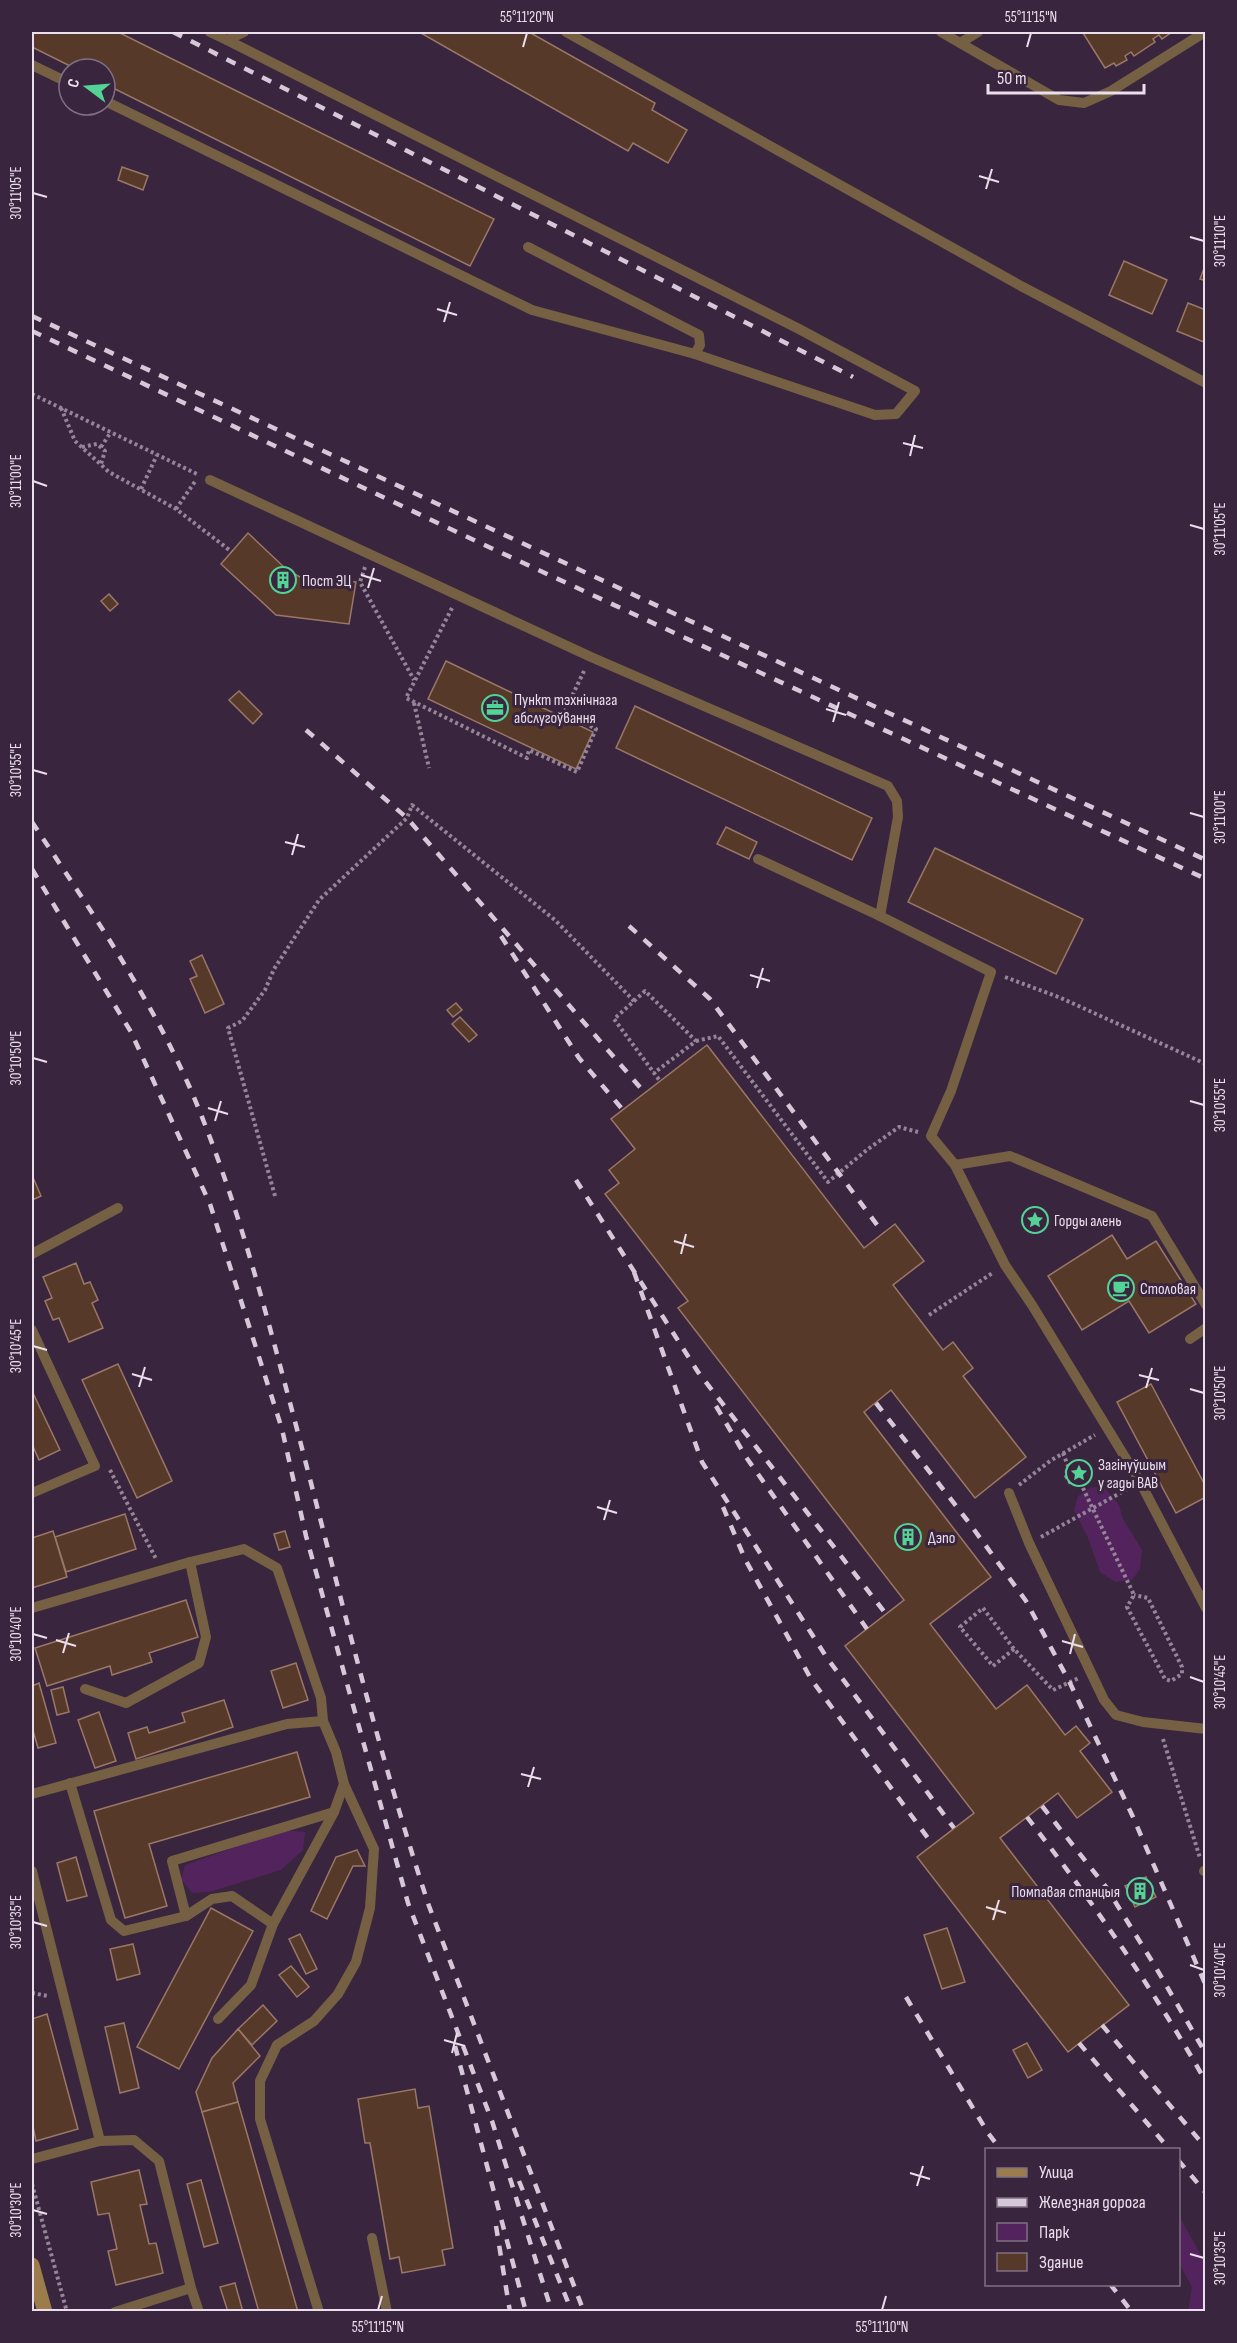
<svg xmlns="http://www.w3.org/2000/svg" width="1237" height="2343" viewBox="0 0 1237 2343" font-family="'Sofia Sans Condensed',sans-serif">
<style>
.green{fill:#53235d}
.building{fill:#57392a;stroke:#9a7867;stroke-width:1.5}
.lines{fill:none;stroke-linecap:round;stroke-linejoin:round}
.path{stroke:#958598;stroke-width:4;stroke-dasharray:3 3;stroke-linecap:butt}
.lane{stroke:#756043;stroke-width:10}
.secondary{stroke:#9d7c4b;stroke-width:15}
.rail{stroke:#d6c8d8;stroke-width:4.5;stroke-dasharray:10 10;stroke-linecap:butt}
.ticks{fill:none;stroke:#ebdeed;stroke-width:2}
.labels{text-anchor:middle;stroke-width:6;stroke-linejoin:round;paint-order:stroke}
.poi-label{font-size:16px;fill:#ebdeed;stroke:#39253d;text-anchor:start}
.neatline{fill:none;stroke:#ebdeed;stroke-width:2}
.ticks-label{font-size:15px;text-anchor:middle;fill:#ebdeed}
</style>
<rect width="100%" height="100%" fill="#39253d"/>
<g class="green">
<polygon points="1092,1487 1105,1488 1119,1505 1123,1519 1142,1550 1140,1569 1132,1580 1115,1582 1100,1572 1088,1538 1074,1510 1078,1496"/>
<polygon points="283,1830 305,1832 303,1850 281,1870 209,1892 192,1893 181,1879 185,1865"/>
<polygon points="1179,2216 1205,2262 1205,2311 1188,2311 1192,2287 1179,2263"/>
</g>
<g class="building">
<polygon points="32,32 118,32 494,219 470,266 105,84 105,69 76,69 32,47"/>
<polygon points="419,32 529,32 655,103 652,110 687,130 668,163 633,143 628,151"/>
<polygon points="1086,32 1172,32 1162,39 1159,35 1153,39 1155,42 1134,56 1131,52 1125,56 1127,60 1116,66 1114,63 1105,68 1083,33"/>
<polygon points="122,167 148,176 143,190 118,180"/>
<polygon points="1124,261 1167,280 1152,314 1109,295"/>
<polygon points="1206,263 1206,281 1200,279"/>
<polygon points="1188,303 1206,310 1206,343 1177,331"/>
<polygon points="248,533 287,570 300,577 356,582 349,624 276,615 221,564"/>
<polygon points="109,594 118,604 110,611 101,601"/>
<polygon points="446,661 593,732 576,769 428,699"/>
<polygon points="239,691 262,714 253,724 229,700"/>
<polygon points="635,706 872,818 852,860 616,748"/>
<polygon points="726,827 757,842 749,859 717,844"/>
<polygon points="935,848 1083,919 1056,974 908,902"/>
<polygon points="202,955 224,1004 205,1013 190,979 197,976 190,961"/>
<polygon points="456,1003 462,1010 453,1017 447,1010"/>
<polygon points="460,1017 477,1035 469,1042 452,1024"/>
<polygon points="707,1045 864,1248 895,1224 924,1261 893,1285 943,1350 953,1342 973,1368 963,1376 1026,1457 975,1498 891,1390 864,1412 991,1577 930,1624 996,1709 1027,1685 1065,1735 1076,1726 1090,1743 1080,1751 1112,1792 1077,1818 1058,1793 1000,1838 1129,2005 1068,2052 917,1857 974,1813 845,1646 904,1600 678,1308 688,1301 605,1194 619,1183 609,1170 635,1149 611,1119"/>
<polygon points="32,1175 41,1196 32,1200"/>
<polygon points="1112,1235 1127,1259 1156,1241 1196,1304 1149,1333 1129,1301 1082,1330 1048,1276"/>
<polygon points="76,1263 84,1284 90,1282 98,1300 92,1303 103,1328 69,1342 59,1318 53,1320 45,1301 52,1298 43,1277"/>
<polygon points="118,1364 172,1481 137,1498 82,1380"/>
<polygon points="1151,1384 1206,1487 1206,1497 1176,1513 1117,1402"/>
<polygon points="33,1393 60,1450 39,1460 32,1444 32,1394"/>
<polygon points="125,1514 136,1549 66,1572 55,1537"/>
<polygon points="53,1531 67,1577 32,1588 32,1538"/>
<polygon points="285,1531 290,1547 279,1550 274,1534"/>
<polygon points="186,1600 198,1637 149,1653 152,1662 112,1675 110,1666 47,1686 35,1648"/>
<polygon points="296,1663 308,1700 283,1708 271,1671"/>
<polygon points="39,1683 56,1743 38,1748 32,1727 32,1686"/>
<polygon points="63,1687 69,1712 57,1715 51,1690"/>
<polygon points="224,1700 233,1727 136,1759 128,1733 147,1727 149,1733 185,1722 182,1713"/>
<polygon points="99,1712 116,1761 95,1768 78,1720"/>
<polygon points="297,1752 310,1797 149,1844 167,1906 125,1918 94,1811"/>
<polygon points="357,1850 365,1866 353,1866 327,1919 311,1911 336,1857"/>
<polygon points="76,1857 87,1896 67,1901 57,1863"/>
<polygon points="1146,1877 1156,1897 1135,1907 1125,1886"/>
<polygon points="211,1908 253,1931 179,2069 137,2047"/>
<polygon points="947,1928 965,1982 942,1989 924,1935"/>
<polygon points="300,1934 317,1969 306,1974 289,1939"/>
<polygon points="133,1944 140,1974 117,1980 110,1949"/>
<polygon points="291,1966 309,1987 297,1997 279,1975"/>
<polygon points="263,2005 277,2021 252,2045 238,2029"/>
<polygon points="47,2014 78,2129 36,2141 32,2122 32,2019"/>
<polygon points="124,2023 139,2088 120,2093 105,2027"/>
<polygon points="238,2029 260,2056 233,2083 238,2102 202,2112 196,2092 212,2058"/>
<polygon points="1027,2043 1042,2070 1028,2078 1013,2050"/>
<polygon points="415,2089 418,2108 429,2106 453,2248 442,2250 445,2265 402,2273 399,2257 390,2259 370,2143 365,2143 358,2099"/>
<polygon points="238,2102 298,2312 259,2312 202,2112"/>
<polygon points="139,2170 147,2204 140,2205 149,2244 156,2243 163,2273 116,2285 108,2251 117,2249 109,2213 98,2215 91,2182"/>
<polygon points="201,2180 218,2243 204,2247 187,2184"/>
<polygon points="235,2283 243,2312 228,2312 220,2287"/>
</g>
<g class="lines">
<g class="path">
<polyline points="32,394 199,475"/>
<polyline points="61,408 75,441 109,472 176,509 232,552"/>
<polyline points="82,447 97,444 105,451 101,464"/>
<polyline points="101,447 111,432"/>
<polyline points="141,489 157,455"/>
<polyline points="176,509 196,480"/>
<polyline points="365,567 360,582 414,680"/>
<polyline points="452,608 406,698 527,758 529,750 577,772 596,729 565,712"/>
<polyline points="414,703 429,768"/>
<polyline points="562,717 585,669"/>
<polyline points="1005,977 1061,998 1206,1064"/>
<polyline points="634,1001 645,991 696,1041 654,1073"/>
<polyline points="696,1041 718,1036 828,1182 868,1149 899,1127 918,1132"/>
<polyline points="275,1196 228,1028 242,1021 265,990 274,969 319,900 407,818 412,805 555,920 634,1001 614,1019 660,1081"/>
<polyline points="929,1315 994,1272"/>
<polyline points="1063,1453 1068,1466 1066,1476 1071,1484 1081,1484 1134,1595 1127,1607 1165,1679 1171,1681 1182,1674 1182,1667 1148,1598 1134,1595"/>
<polyline points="1068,1466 1078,1462 1085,1465 1088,1473 1081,1484"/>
<polyline points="110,1470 156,1559"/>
<polyline points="1019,1485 1050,1461 1095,1435"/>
<polyline points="1041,1537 1129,1488"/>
<polyline points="1014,1649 993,1666 960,1627 983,1608 1014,1649 1053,1690 1079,1678"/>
<polyline points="1163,1739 1200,1858"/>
<polyline points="32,1993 48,1996"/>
<polyline points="32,2184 67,2312"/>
</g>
<g class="lane">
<polyline points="210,32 227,40 244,32"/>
<polyline points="566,32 1021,286 1206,383"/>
<polyline points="941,32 1059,100 1084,103 1111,91 1205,32"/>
<polyline points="227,40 799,329 915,391 896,414 875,415 695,354"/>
<polyline points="960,43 978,32"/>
<polyline points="32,65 69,83"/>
<polyline points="105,101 532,310 695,354 700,345 699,335 528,247"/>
<polyline points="210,480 591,657 888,786 897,801 898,817 880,916 991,972 951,1091 931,1136 955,1165 1005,1265 1032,1305 1139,1480 1206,1608"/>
<polyline points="758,859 880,916"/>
<polyline points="955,1165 1010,1156 1152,1216 1206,1305"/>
<polyline points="32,1254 118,1208"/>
<polyline points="32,1330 95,1466 32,1493"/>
<polyline points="1190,1339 1206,1328"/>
<polyline points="1009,1493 1029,1543 1104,1700 1116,1715 1143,1722 1206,1729"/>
<polyline points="32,1608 190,1562 244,1549 277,1568 321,1698 323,1721"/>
<polyline points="85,1689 126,1703 199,1663 206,1637 190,1562"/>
<polyline points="70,1783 111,1920 124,1931 186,1916 212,1899 232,1896 273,1924"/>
<polyline points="32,1794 287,1724 323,1721 336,1752 344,1784 334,1812 273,1924 251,1985 218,2019"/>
<polyline points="32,1871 100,2141"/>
<polyline points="1204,1871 1206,1870"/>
<polyline points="186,1916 172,1861 334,1812"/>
<polyline points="32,2159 100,2141 134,2140 159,2161 191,2288 115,2312"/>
<polyline points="372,2238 387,2312"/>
<polyline points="191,2288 199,2312"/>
<polyline points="319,2312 260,2119 260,2081 277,2045 314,2021 338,1994 356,1962 370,1908 374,1849 344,1784"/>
</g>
<polyline class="secondary" points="32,2265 45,2312"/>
<g class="rail">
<polyline points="173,32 853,377"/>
<polyline points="32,316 1206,860"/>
<polyline points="32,331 478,542 1206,879"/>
<polyline points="306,730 407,818 645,1093"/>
<path d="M 32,822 C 89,908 148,993 190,1088 C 233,1188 261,1294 289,1399 C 334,1568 374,1740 429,1906 L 584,2312"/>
<polyline points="32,869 131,1032 210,1204 282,1429 306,1536 408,1903 492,2121 552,2312"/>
<polyline points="629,926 710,999 883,1233"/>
<polyline points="501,936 579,1058 623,1110"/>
<polyline points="576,1180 698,1372 886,1614"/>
<polyline points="634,1272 702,1462 827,1658 954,1828"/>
<polyline points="876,1403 967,1520 1026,1601 1070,1683 1133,1817 1206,1986"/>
<polyline points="716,1406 746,1457 867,1629"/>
<polyline points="723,1507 745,1559 811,1679 933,1845"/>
<polyline points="1042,1806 1106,1887 1155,1966 1206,2054"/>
<path d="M 1027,1817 C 1092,1901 1154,1990 1206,2082"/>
<polyline points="906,1997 988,2133 1001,2150"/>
<polyline points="1102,2025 1206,2148"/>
<polyline points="1079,2043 1170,2150"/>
<polyline points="455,2046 526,2312"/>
<polyline points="1178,2160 1206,2193"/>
<polyline points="519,2181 572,2312"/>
<polyline points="496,2226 510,2312"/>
<polyline points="1110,2284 1132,2312"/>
</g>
</g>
<path class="ticks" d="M 523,47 L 527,33M 1027,47 L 1031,33M 979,176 L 999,182M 986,189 L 992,169M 33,193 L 47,197M 1190,237 L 1204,241M 437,309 L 457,315M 444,322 L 450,302M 903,443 L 923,448M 910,456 L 915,435M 33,481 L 47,486M 1190,525 L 1204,529M 361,575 L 381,581M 368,588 L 374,568M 826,709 L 846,715M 833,722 L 839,702M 33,770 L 47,774M 1190,813 L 1204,817M 285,842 L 305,847M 292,855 L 298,834M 750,975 L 770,981M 757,988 L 763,968M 33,1058 L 47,1062M 1190,1101 L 1204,1105M 208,1108 L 228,1114M 215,1121 L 221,1101M 674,1241 L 694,1247M 681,1254 L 686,1234M 33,1346 L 47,1350M 132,1374 L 152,1380M 1139,1375 L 1159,1380M 139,1387 L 145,1367M 1146,1388 L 1152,1368M 1190,1389 L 1204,1393M 597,1507 L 617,1513M 604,1520 L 610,1500M 33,1634 L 47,1638M 56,1640 L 76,1646M 1062,1641 L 1083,1647M 63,1653 L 69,1633M 1070,1654 L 1075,1634M 1190,1677 L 1204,1682M 521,1774 L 541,1779M 528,1787 L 534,1767M 986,1907 L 1006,1913M 993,1920 L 999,1900M 33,1922 L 47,1926M 1190,1965 L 1204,1970M 444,2040 L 465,2046M 452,2053 L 457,2033M 910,2173 L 930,2179M 917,2186 L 923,2166M 33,2210 L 47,2214M 1190,2254 L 1204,2258M 378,2310 L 382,2296M 882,2310 L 886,2296"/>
<defs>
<symbol id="building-ring" viewBox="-11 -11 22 22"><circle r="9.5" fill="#39253d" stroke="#54d396" stroke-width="1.5"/><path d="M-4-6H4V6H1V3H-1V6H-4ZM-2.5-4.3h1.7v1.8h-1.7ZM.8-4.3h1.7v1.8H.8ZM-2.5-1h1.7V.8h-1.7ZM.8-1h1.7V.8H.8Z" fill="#54d396"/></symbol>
<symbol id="office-ring" viewBox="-11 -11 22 22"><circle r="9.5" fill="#39253d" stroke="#54d396" stroke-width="1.5"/><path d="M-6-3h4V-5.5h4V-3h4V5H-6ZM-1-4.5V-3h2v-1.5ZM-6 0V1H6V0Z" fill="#54d396"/></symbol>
<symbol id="sight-ring" viewBox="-11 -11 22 22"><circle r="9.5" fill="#39253d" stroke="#54d396" stroke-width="1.5"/><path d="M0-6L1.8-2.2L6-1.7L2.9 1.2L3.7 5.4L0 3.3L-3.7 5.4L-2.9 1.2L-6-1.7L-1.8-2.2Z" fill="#54d396"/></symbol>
<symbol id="cafe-ring" viewBox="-11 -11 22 22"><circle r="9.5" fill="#39253d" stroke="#54d396" stroke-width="1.5"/><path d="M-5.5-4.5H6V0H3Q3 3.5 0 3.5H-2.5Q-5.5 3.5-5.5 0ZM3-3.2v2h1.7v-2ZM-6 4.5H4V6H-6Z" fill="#54d396"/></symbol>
</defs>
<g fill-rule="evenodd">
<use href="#building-ring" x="268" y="565" width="30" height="30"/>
<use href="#office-ring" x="480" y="693" width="30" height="30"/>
<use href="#sight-ring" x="1020" y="1205" width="30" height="30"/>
<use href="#cafe-ring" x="1106" y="1273" width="30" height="30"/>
<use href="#sight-ring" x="1064" y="1458" width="30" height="30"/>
<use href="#building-ring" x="893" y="1522" width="30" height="30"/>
<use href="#building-ring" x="1125" y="1876" width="30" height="30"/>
</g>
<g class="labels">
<g class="poi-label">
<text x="302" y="586">Пост ЭЦ</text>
<text x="514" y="705">Пункт тэхнічнага<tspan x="514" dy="18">абслугоўвання</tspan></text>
<text x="1054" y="1226">Горды алень</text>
<text x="1140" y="1294">Столовая</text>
<text x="1098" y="1470">Загінуўшым<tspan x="1098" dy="18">у гады ВАВ</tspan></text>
<text x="928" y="1543">Дэпо</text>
<text x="1120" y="1897" text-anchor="end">Помпавая станцыя</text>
</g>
</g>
<rect width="1237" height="2343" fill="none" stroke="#39253d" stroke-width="66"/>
<rect x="985" y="2148" width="195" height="138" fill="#39253d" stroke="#806f83" stroke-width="1.5"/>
<rect x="997" y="2168" width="30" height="9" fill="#9d7c4b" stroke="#806f83" stroke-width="1.5"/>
<text x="1039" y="2178" font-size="18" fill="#ebdeed">Улица</text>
<rect x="997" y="2198" width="30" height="9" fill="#d6c8d8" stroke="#806f83" stroke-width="1.5"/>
<text x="1039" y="2208" font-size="18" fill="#ebdeed">Железная дорога</text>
<rect x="997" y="2223" width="30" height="18" fill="#53235d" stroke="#806f83" stroke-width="1.5"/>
<text x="1039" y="2238" font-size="18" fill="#ebdeed">Парк</text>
<rect x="997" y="2253" width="30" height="18" fill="#57392a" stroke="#806f83" stroke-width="1.5"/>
<text x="1039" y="2268" font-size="18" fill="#ebdeed">Здание</text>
<g transform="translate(87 87) rotate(286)"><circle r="28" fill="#39253d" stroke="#806f83" stroke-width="1.5"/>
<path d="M0-4.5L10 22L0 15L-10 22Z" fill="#54d396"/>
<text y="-9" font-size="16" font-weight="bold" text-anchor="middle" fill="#ebdeed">С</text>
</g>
<path d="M988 84v9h156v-9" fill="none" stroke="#ebdeed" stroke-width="3"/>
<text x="997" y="84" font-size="18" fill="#ebdeed" stroke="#39253d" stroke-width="4.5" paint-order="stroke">50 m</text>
<rect x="33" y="33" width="1171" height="2277" class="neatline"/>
<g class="ticks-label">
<text x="527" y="22">55°11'20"N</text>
<text x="1031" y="22">55°11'15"N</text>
<text transform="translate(16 193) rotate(-90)" y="5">30°11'05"E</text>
<text transform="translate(1220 241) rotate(-90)" y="5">30°11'10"E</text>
<text transform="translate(16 481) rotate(-90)" y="5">30°11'00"E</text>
<text transform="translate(1220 529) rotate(-90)" y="5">30°11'05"E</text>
<text transform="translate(16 770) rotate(-90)" y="5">30°10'55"E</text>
<text transform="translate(1220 817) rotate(-90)" y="5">30°11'00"E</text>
<text transform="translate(16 1058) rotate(-90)" y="5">30°10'50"E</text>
<text transform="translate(1220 1105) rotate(-90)" y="5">30°10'55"E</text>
<text transform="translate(16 1346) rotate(-90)" y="5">30°10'45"E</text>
<text transform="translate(1220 1393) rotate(-90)" y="5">30°10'50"E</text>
<text transform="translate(16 1634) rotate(-90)" y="5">30°10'40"E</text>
<text transform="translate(1220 1682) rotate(-90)" y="5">30°10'45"E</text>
<text transform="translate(16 1922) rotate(-90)" y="5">30°10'35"E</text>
<text transform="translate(1220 1970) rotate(-90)" y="5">30°10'40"E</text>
<text transform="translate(16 2210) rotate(-90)" y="5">30°10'30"E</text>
<text transform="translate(1220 2258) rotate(-90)" y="5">30°10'35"E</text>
<text x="378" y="2332">55°11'15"N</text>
<text x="882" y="2332">55°11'10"N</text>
</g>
</svg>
